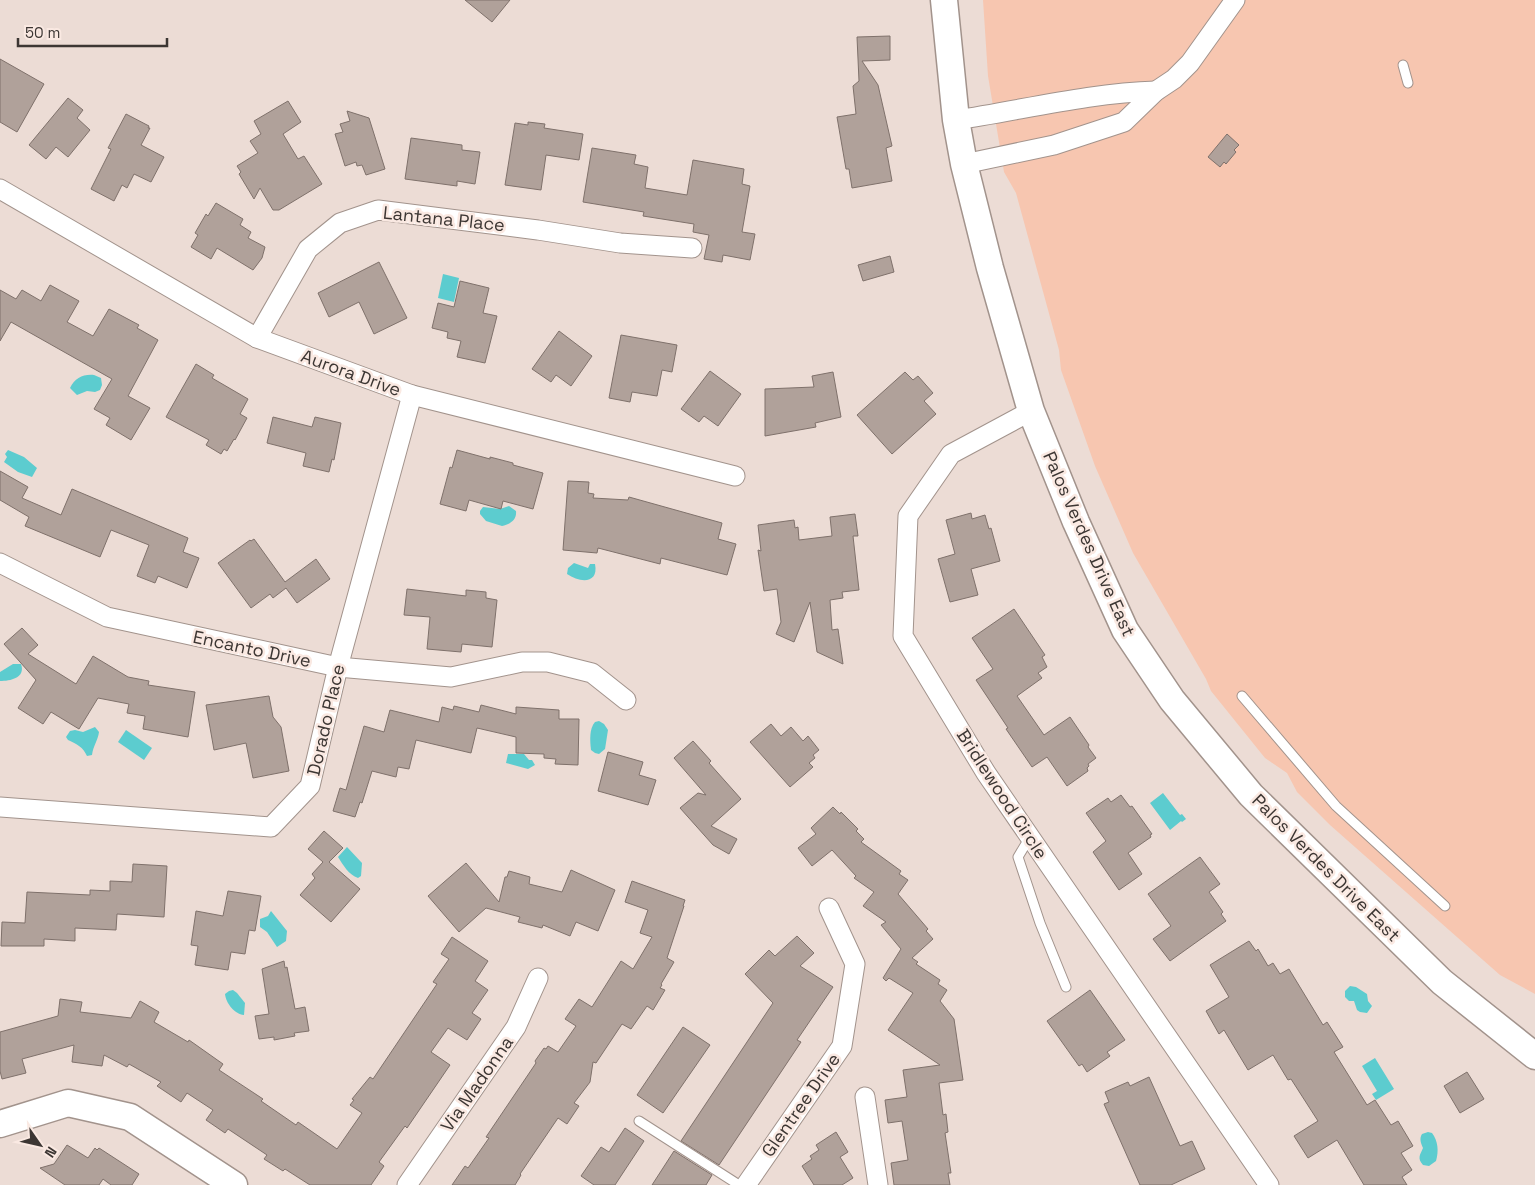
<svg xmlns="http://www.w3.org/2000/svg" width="1535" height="1185" viewBox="0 0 1535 1185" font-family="'Space Grotesk',sans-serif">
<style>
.green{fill:#f7c6b0}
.water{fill:#5ccccf}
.building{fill:#b0a19a;stroke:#7f716b}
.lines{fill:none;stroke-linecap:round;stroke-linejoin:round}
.lane-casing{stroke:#a2938c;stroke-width:11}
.street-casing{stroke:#a2938c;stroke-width:21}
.secondary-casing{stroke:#a2938c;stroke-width:29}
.lane{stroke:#fff;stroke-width:9}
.street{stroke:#fff;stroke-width:19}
.secondary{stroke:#fff;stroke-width:26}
.labels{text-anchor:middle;stroke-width:5;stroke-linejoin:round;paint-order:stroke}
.street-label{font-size:18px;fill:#3c3633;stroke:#fae9e2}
</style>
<rect width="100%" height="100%" fill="#ecdcd5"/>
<polygon class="green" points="983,0 1535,0 1535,994 1500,975 1330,825 1297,792 1287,773 1265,758 1211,691 1206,679 1133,553 1095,466 1061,370 1059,350 1016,193 1004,172 988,76"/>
<g class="water">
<polygon points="443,274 459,278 454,302 438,298"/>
<path d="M 94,375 L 101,378 L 102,385 L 100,390 L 95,392 L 87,391 L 77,395 L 70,388 C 75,378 83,374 94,375 Z"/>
<polygon points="8,450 24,457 37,468 32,477 18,472 4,462 7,457 5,454"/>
<path d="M 509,506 L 516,511 C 517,520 510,524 502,526 L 486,521 L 480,514 L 480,511 L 483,507 L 500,509 Z"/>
<path d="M 574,563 L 588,568 L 590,564 L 595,564 C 599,584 580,583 567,574 L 568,568 Z"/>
<path d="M 13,664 L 21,664 C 26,678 10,681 0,681 L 0,672 Z"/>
<path d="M 599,721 L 604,724 L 608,730 L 605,749 L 599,754 L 595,753 L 591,750 C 590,741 589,729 595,722 Z"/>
<path d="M 95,727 L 99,732 C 98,740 93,746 92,755 L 87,756 C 83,747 77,744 68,740 L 66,737 L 70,731 L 75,730 L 83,732 Z"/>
<polygon points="126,730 152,748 144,760 118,742"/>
<polygon points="508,754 524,754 529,760 532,760 535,765 528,769 506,763"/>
<polygon points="1163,793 1180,815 1182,814 1186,819 1182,822 1181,821 1170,830 1150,803"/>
<path d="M 347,847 L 362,863 L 361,876 L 358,878 C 349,875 343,865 338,857 Z"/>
<polygon points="271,911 287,931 286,941 277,947 267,932 260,927 260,919 268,916"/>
<polygon points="1350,986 1356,987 1367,994 1368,1001 1372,1006 1367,1013 1360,1012 1357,1010 1354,1001 1349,1001 1345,997 1345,991"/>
<path d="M 233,990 L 237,993 L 245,1003 L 244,1015 C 234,1014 226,1003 225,994 L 229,991 Z"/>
<polygon points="1375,1058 1394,1089 1376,1100 1372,1094 1377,1091 1362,1066"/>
<path d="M 1428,1132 L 1432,1133 C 1438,1141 1439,1151 1436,1161 L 1429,1166 L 1423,1165 C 1417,1158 1420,1155 1423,1148 C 1421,1143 1419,1139 1422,1134 Z"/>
</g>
<g class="building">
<polygon points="465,0 510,0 492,22"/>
<polygon points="890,36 890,60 862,61 878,85 892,146 886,148 892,181 852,188 849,169 846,169 837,117 856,114 853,86 859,81 857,37"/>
<polygon points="0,59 44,84 17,132 0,122"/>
<polygon points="68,98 83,110 77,118 90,130 68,157 56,147 46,159 29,145"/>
<polygon points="288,101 301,122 283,134 298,159 304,156 322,184 279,210 273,210 260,188 254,199 239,174 241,172 237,166 258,153 250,141 261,134 254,121"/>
<polygon points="347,111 369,118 385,169 366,175 362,165 357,166 356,162 345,166 335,134 343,132 340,124 350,121"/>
<polygon points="126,114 149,126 148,128 150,128 141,145 164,157 151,182 134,174 127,188 122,185 114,201 91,189 111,149 108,148"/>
<polygon points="528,122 545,124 544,128 583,134 579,160 546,155 541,190 505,185 515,123 528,125"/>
<polygon points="1227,134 1239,145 1234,150 1236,152 1226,164 1224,162 1220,167 1208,157"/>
<polygon points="411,138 462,145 462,150 480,152 475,184 457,181 457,186 405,179"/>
<polygon points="592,148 636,155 634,164 648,167 645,188 687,195 693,160 744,169 742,184 750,186 742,232 755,234 750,260 723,255 722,262 704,259 709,235 693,232 694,224 643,216 644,212 583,202"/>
<polygon points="216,203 243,219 240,225 251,232 248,238 265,247 262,258 253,270 217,248 211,259 191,247 198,235 195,233 206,214 208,216"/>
<polygon points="890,256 894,272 863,281 858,265"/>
<polygon points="379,262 407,318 374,334 359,302 329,317 318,293"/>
<polygon points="460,281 489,288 483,313 497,316 485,363 457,357 461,341 447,338 448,332 432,328 438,303 454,307"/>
<polygon points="50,285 79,301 67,322 93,336 109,309 139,325 137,328 158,340 128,396 150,408 131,440 106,425 110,418 94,409 112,379 11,322 0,341 0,290 16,299 22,290 41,301"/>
<polygon points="559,331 592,356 571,386 556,375 551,382 532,369"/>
<polygon points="621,335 677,345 672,372 662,370 657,396 632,392 630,402 609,398"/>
<polygon points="196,364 214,375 212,378 248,399 240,414 247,418 235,440 234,439 227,451 224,449 221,454 206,445 209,440 166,417"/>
<polygon points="710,371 741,394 718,426 704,416 699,422 681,409"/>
<polygon points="833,372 841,417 815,423 816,427 765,436 765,389 814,387 812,376"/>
<polygon points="905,372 913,380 918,376 933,393 924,401 936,414 892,454 857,415"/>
<polygon points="273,417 312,427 315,417 341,423 334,460 332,459 329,472 303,466 306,453 267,443"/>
<polygon points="457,450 490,459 490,457 513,463 513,465 543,473 533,509 503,501 501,509 469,500 466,511 440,504 450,467 452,468"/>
<polygon points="0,471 28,487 22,498 61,515 72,489 188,538 183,552 199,558 187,588 158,576 155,583 137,576 149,545 111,530 100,557 25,526 29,517 0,500"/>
<polygon points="568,481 589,482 588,493 594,494 593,498 628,500 629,497 722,523 718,539 736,544 727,575 661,558 660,564 598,548 597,553 563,550"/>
<polygon points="971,513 972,519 985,515 989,529 991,528 1000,561 971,569 978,595 950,602 938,559 955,554 946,520"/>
<polygon points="855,514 858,536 853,536 859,590 842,592 843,598 830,600 832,630 838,629 843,664 817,652 810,602 794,642 776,634 781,622 777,589 764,591 758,550 761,551 758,525 794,520 795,528 798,527 799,540 832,536 830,517"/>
<polygon points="254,539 285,582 316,559 330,579 297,603 286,588 273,598 270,594 251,608 218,563 250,540 251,541"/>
<polygon points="407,589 466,596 466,590 486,592 486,598 497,600 492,647 462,644 461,652 427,649 430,617 404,615"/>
<polygon points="1014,609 1045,655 1042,657 1047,667 1038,673 1042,678 1017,696 1044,735 1070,717 1089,745 1088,747 1096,758 1088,764 1089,766 1087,768 1088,771 1067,786 1047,757 1032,767 1006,729 1008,728 976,680 993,669 972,638"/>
<polygon points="22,628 38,645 28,654 76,684 93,656 128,677 149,681 148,685 195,692 188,737 143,729 145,716 127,713 129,704 98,698 79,729 51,712 43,724 18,708 36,680 4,644"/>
<polygon points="269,696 273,717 281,727 289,771 253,778 246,743 214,750 206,705"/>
<polygon points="481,705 516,714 516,707 559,710 559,719 579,719 578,765 555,764 556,759 544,758 544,754 516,753 516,737 477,728 471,753 416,740 409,769 398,767 396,777 372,771 362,803 360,802 355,817 333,811 340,788 346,790 364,726 384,732 390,710 439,722 442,707 453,710 454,706 479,712"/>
<polygon points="771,724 781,736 791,727 803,741 808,736 819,750 813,755 815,758 809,763 813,767 790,787 750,742"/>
<polygon points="693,741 711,761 709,763 741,799 711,826 737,839 729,854 713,845 680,808 698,793 706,795 674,758"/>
<polygon points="608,752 643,762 639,775 656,780 648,805 598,791"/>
<polygon points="1121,795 1130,807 1132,806 1152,834 1150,835 1151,837 1128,853 1142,874 1119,890 1093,852 1106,841 1086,813 1108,798 1111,802"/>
<polygon points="833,807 840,814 841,812 858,829 856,831 864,839 861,842 901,871 899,874 908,880 898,894 928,929 926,931 933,939 912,958 918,962 916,964 940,980 938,984 947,990 940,1001 954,1019 963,1080 939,1083 943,1115 946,1114 948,1132 945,1133 951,1173 948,1173 950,1185 894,1185 891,1163 908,1160 902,1121 888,1123 885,1100 907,1097 903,1070 940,1065 888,1030 913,993 889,978 886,981 883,978 901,949 881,925 886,922 863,906 874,892 854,878 856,876 832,850 812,866 798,848 816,834 811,828"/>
<polygon points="324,831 343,848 329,862 360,889 331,922 300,895 315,878 312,874 323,862 308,849"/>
<polygon points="1200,857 1220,884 1209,892 1223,912 1221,914 1226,921 1170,961 1153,939 1171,926 1148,894"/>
<polygon points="466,863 499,902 505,877 507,877 509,871 530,877 529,884 562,892 571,870 615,890 598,931 576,922 570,936 543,925 542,928 518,922 520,917 486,908 459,932 428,896"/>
<polygon points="133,864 167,866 164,917 117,914 116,930 75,928 75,941 44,939 44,946 1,946 2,922 25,923 27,892 90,895 90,890 110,891 110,881 132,882"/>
<polygon points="632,881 685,900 683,906 684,906 667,958 674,962 661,984 662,985 660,988 665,990 653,1010 647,1006 631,1029 622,1024 596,1063 593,1062 590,1082 574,1103 579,1106 567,1124 558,1118 520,1174 521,1175 515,1185 452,1185 465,1166 468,1168 489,1138 486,1137 536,1063 535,1061 544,1048 546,1049 548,1046 558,1052 576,1026 565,1019 579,999 592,1007 621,961 633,969 652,937 640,933 648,910 625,902"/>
<polygon points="228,891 261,896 255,931 249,930 245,954 231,952 228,970 195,965 198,946 191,945 196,911 223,916"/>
<polygon points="797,936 814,953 800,966 833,987 797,1040 801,1042 719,1165 681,1141 773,1003 745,974 769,950 775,956"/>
<polygon points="452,937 488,961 475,981 488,990 472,1013 481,1019 467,1040 448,1028 431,1052 450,1065 407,1128 405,1126 379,1162 384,1166 371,1185 310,1185 285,1169 283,1171 264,1159 267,1155 228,1129 225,1133 206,1120 213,1110 187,1093 181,1102 157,1086 161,1082 129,1064 127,1067 104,1055 102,1066 72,1062 74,1045 22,1059 26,1073 2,1079 0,1071 0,1032 58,1016 60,999 82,1002 80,1012 131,1018 140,1001 159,1012 154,1022 188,1042 189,1040 223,1064 219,1070 263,1099 261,1101 296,1125 298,1122 337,1149 362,1113 350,1105 354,1100 352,1099 370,1077 373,1079 437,984 433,982 449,959 441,954"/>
<polygon points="1249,941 1256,951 1258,949 1268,966 1273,963 1280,974 1289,969 1323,1025 1327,1022 1343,1047 1334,1052 1367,1105 1375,1100 1391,1125 1398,1121 1413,1146 1401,1153 1412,1170 1402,1177 1407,1185 1364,1185 1337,1140 1308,1158 1294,1136 1318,1121 1291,1079 1288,1080 1273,1055 1248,1070 1224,1030 1219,1034 1206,1011 1229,997 1210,965"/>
<polygon points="284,961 285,968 287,967 295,1009 305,1007 309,1031 294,1033 295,1036 274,1040 274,1037 259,1039 255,1016 269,1014 262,969"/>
<polygon points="1090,990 1125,1040 1107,1052 1110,1056 1087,1072 1082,1064 1079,1066 1047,1021"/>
<polygon points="683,1027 710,1045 663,1113 637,1095"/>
<polygon points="1467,1072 1484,1099 1460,1113 1444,1086"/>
<polygon points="1149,1077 1180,1146 1192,1141 1205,1169 1171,1185 1140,1185 1104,1104 1109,1102 1105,1092 1128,1082 1130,1086"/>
<polygon points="625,1128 644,1141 615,1185 594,1185 581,1176 601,1147 609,1152"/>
<polygon points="836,1132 848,1152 840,1157 853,1178 842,1185 814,1185 802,1166 812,1159 810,1156 819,1150 816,1145"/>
<polygon points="67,1145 88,1158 95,1148 97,1150 99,1148 139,1174 132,1185 111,1185 103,1179 99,1185 65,1185 40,1168 54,1164"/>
<polygon points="674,1151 712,1175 706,1185 652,1185"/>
</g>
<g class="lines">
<defs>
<g id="lane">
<polyline points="1403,65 1408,83"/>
<polyline points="1242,696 1336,806 1445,906"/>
<polyline points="1030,837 1018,857 1040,923 1066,987"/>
<polyline points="639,1121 739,1185"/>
</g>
<g id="street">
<path d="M 956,120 C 1023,110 1089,93 1156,91"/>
<polyline points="964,164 1054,145 1124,122 1156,91 1174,79 1190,63 1235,0"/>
<polyline points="0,189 257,338 412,395 735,476"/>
<polyline points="257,338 308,249 340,223 378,210 538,230 620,243 692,248"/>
<polyline points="1031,411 951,454 908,516 903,636 986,773 1269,1185"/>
<polyline points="0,563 107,617 338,667 451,677 522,662 548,662 592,673 626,700"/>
<polyline points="0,807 271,827 310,786 338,667 412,395"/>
<polyline points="865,1097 878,1185"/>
<polyline points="407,1185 516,1027 538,978"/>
<polyline points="746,1185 842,1046 855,964 829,908"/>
</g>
<g id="secondary">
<polyline points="944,0 956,120 964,164 990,268 1031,411 1076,522 1125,630 1172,700 1251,795 1442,982 1535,1056"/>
<polyline points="0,1124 68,1103 130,1117 234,1185"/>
</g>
</defs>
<use href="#lane" class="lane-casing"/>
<use href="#street" class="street-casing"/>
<use href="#secondary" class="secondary-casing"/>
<use href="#lane" class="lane"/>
<use href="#street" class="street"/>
<use href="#secondary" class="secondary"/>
</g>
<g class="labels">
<g class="street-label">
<text transform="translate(444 219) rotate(6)" y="6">Lantana Place</text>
<text transform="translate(351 373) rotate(20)" y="6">Aurora Drive</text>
<text transform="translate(1089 544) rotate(66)" y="6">Palos Verdes Drive East</text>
<text transform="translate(252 649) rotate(12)" y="6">Encanto Drive</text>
<text transform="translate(326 720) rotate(-77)" y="6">Dorado Place</text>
<text transform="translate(1002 794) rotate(57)" y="6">Bridlewood Circle</text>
<text transform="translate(1326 868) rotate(45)" y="6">Palos Verdes Drive East</text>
<text transform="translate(477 1084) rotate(-55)" y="6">Via Madonna</text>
<text transform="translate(801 1105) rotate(-55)" y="6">Glentree Drive</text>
</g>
</g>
<g transform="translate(40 1145) rotate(124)" stroke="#fae9e2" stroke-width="4" paint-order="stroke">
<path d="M0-4L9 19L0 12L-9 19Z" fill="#3c3633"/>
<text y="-8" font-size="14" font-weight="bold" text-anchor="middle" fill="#3c3633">N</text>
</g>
<path d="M18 38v8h149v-8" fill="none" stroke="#3c3633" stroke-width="2.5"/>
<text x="25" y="38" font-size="15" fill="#3c3633" stroke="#fae9e2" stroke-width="4" paint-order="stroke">50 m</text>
</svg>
